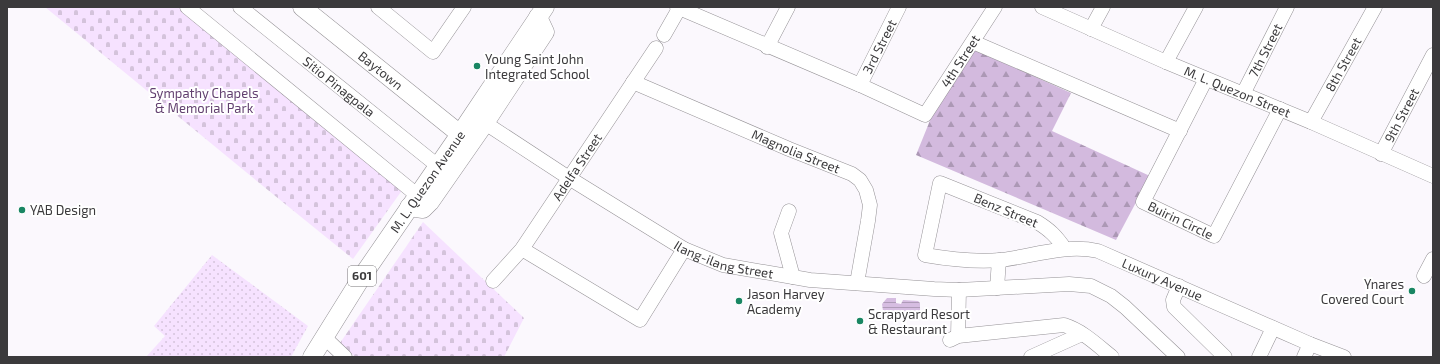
<svg xmlns="http://www.w3.org/2000/svg" width="1440" height="364" viewBox="0 0 1440 364" font-family="'Exo 2',sans-serif">
<style>
.green{fill:url(#green-dots)}
.forest{fill:url(#forest-firs)}
.cemetery{fill:url(#cemetery-stones)}
.water{fill:url(#water-rules)}
.lines{fill:none;stroke-linecap:round;stroke-linejoin:round}
.minor-casing{stroke:#959296;stroke-width:15}
.major-casing{stroke:#959296;stroke-width:19}
.minor{stroke:#fff;stroke-width:14}
.major{stroke:#fff;stroke-width:18}
.poi-dot{fill:#198663;stroke:#fff;stroke-width:1.5}
.labels{text-anchor:middle;stroke-width:4;stroke-linejoin:round;paint-order:stroke}
.shield{fill:#fff;stroke:#767576;stroke-width:1}
.shield-label{font-size:12px;font-weight:bold;fill:#3b3a3c}
.street-label{font-size:13px;fill:#3b3a3c;stroke:#fff}
.poi-label{font-size:13px;fill:#3b3a3c;stroke:#fff;text-anchor:start}
.park-label{font-size:13px;fill:#634170;stroke:#fff}
</style>
<defs>
<pattern id="green-dots" width="8" height="8" patternUnits="userSpaceOnUse"><rect width="8" height="8" fill="#f6e2ff"/><path d="M2 2h.1M6 6h.1" fill="none" stroke="#d4c3db" stroke-width="1.8" stroke-linecap="round"/></pattern>
<pattern id="forest-firs" width="22" height="20" patternUnits="userSpaceOnUse"><rect width="22" height="20" fill="#d3bade"/><path d="M5 1l3.5 6h-7zM16 11l3.5 6h-7z" fill="#ac98b5"/></pattern>
<pattern id="cemetery-stones" width="16" height="16" patternUnits="userSpaceOnUse"><rect width="16" height="16" fill="#f6e2ff"/><path d="M2 7V4a2 2 0 0 1 4 0v3zM10 15v-3a2 2 0 0 1 4 0v3z" fill="#d4c3db"/></pattern>
<pattern id="water-rules" width="6" height="5" patternUnits="userSpaceOnUse"><rect width="6" height="5" fill="#d6bde1"/><path d="M0 2.5h6" fill="none" stroke="#af9bb8"/></pattern>
</defs>
<rect width="100%" height="100%" fill="#fbf8fd"/>
<polygon class="green" points="212,255 308,326 291,357 146,357 165,336 154,326"/>
<polygon class="forest" points="975,50 1071,93 1052,131 1150,176 1116,240 916,155 931,118"/>
<g class="cemetery">
<polygon points="45,7 180,7 403,189 353,259 258,182"/>
<polygon points="423,222 524,318 504,357 355,357 340,343"/>
</g>
<polygon class="water" points="887,298 896,298 896,303 901,304 903,300 918,301 920,303 920,313 900,313 883,311 882,304"/>
<g class="lines">
<defs>
<g id="minor">
<polyline points="187,7 417,195"/>
<path id="s1" d="M 240,7 L 438,166"/>
<polyline points="378,7 433,52 464,7"/>
<path id="s2" d="M 677,7 L 860,85 L 925,115 L 995,7"/>
<path id="s3" d="M 1042,7 L 1166,62 L 1311,122 L 1433,176"/>
<polyline points="1091,29 1103,7"/>
<polyline points="664,35 680,7"/>
<polyline points="973,42 1180,131"/>
<polyline points="767,47 788,7"/>
<polyline points="1166,62 1196,7"/>
<path id="s4" d="M 1206,79 L 1143,202 L 1214,236 L 1280,109"/>
<path id="s5" d="M 633,82 L 789,149 L 852,174 L 860,180 L 866,190 L 870,205 L 868,221 L 857,283"/>
<path id="s6" d="M 860,85 L 899,7"/>
<path id="s7" d="M 1243,94 L 1287,7"/>
<path id="s8" d="M 1311,122 L 1375,7"/>
<path id="s9" d="M 485,123 L 569,178 L 684,249 L 723,265 L 810,280 L 934,289 L 959,290 L 1069,284 L 1091,286 L 1111,296 L 1125,307 L 1178,357"/>
<path id="s10" d="M 1381,154 L 1433,55"/>
<polyline points="789,211 781,233 793,277"/>
<polyline points="522,249 640,320 684,249"/>
<path id="s11" d="M 1065,249 C 1056,236 1050,230 1037,222 L 940,183 L 925,255 C 948,259 978,262 1001,260 C 1033,256 1066,244 1098,251 L 1310,344 L 1344,357"/>
<polyline points="1424,276 1433,259"/>
<path id="s12" d="M 493,281 L 522,249 L 656,48"/>
<polyline points="1179,286 1173,300 1174,307 1225,357"/>
<polyline points="997,288 999,260"/>
<polyline points="958,336 959,290"/>
<polyline points="324,337 345,357"/>
<path d="M 950,340 L 958,336 L 1064,325 C 1083,331 1097,345 1112,357"/>
<polyline points="1031,357 1082,334"/>
<polyline points="1259,357 1273,328"/>
<polyline points="1304,357 1310,344"/>
</g>
<g id="major">
<path id="s13" d="M 302,7 L 460,134"/>
<polyline points="409,207 423,209 430,202 485,123 545,32 538,17"/>
<path id="s14" d="M 312,357 L 363,275 L 460,134 L 545,7"/>
</g>
</defs>
<use href="#minor" class="minor-casing"/>
<use href="#major" class="major-casing"/>
<use href="#minor" class="minor"/>
<use href="#major" class="major"/>
</g>
<g class="poi-dot">
<circle cx="477" cy="66" r="4"/>
<circle cx="22" cy="210" r="4"/>
<circle cx="1412" cy="291" r="4"/>
<circle cx="739" cy="301" r="4"/>
<circle cx="860" cy="321" r="4"/>
</g>
<g class="labels">
<rect class="shield" x="348" y="266" width="28" height="20" rx="3"/>
<g class="shield-label">
<text x="362" y="280">601</text>
</g>
<g class="street-label">
<text dy="5" stroke="none"><textPath href="#s6" startOffset="43">3rd Street</textPath></text>
<text dy="5" stroke="none"><textPath href="#s7" startOffset="49">7th Street</textPath></text>
<text dy="5" stroke="none"><textPath href="#s2" startOffset="335">4th Street</textPath></text>
<text dy="5" stroke="none"><textPath href="#s8" startOffset="66">8th Street</textPath></text>
<text dy="5" stroke="none"><textPath href="#s13" startOffset="101">Baytown</textPath></text>
<text dy="5" stroke="none"><textPath href="#s1" startOffset="127">Sitio Pinagpala</textPath></text>
<text dy="5" stroke="none"><textPath href="#s3" startOffset="213">M. L. Quezon Street</textPath></text>
<text dy="5" stroke="none"><textPath href="#s10" startOffset="44">9th Street</textPath></text>
<text dy="5" stroke="none"><textPath href="#s5" startOffset="177">Magnolia Street</textPath></text>
<text dy="5" stroke="none"><textPath href="#s12" startOffset="142">Adelfa Street</textPath></text>
<text dy="5" stroke="none"><textPath href="#s14" startOffset="210">M. L. Quezon Avenue</textPath></text>
<text transform="translate(1006 210) rotate(23)" y="5">Benz Street</text>
<text dy="5" stroke="none"><textPath href="#s4" startOffset="180">Buirin Circle</textPath></text>
<text dy="5" stroke="none"><textPath href="#s9" startOffset="277">Ilang-ilang Street</textPath></text>
<text dy="5" stroke="none"><textPath href="#s11" startOffset="462">Luxury Avenue</textPath></text>
</g>
<g class="poi-label">
<text x="485" y="64">Young Saint John<tspan x="485" dy="15">Integrated School</tspan></text>
<text x="30" y="215">YAB Design</text>
<text x="1404" y="289" text-anchor="end">Ynares<tspan x="1404" dy="15">Covered Court</tspan></text>
<text x="747" y="299">Jason Harvey<tspan x="747" dy="15">Academy</tspan></text>
<text x="868" y="319">Scrapyard Resort<tspan x="868" dy="15">&amp; Restaurant</tspan></text>
</g>
<g class="park-label">
<text x="204" y="98">Sympathy Chapels<tspan x="204" dy="15">&amp; Memorial Park</tspan></text>
</g>
</g>
<rect width="1440" height="364" fill="none" stroke="#3b3a3c" stroke-width="16"/>
</svg>
